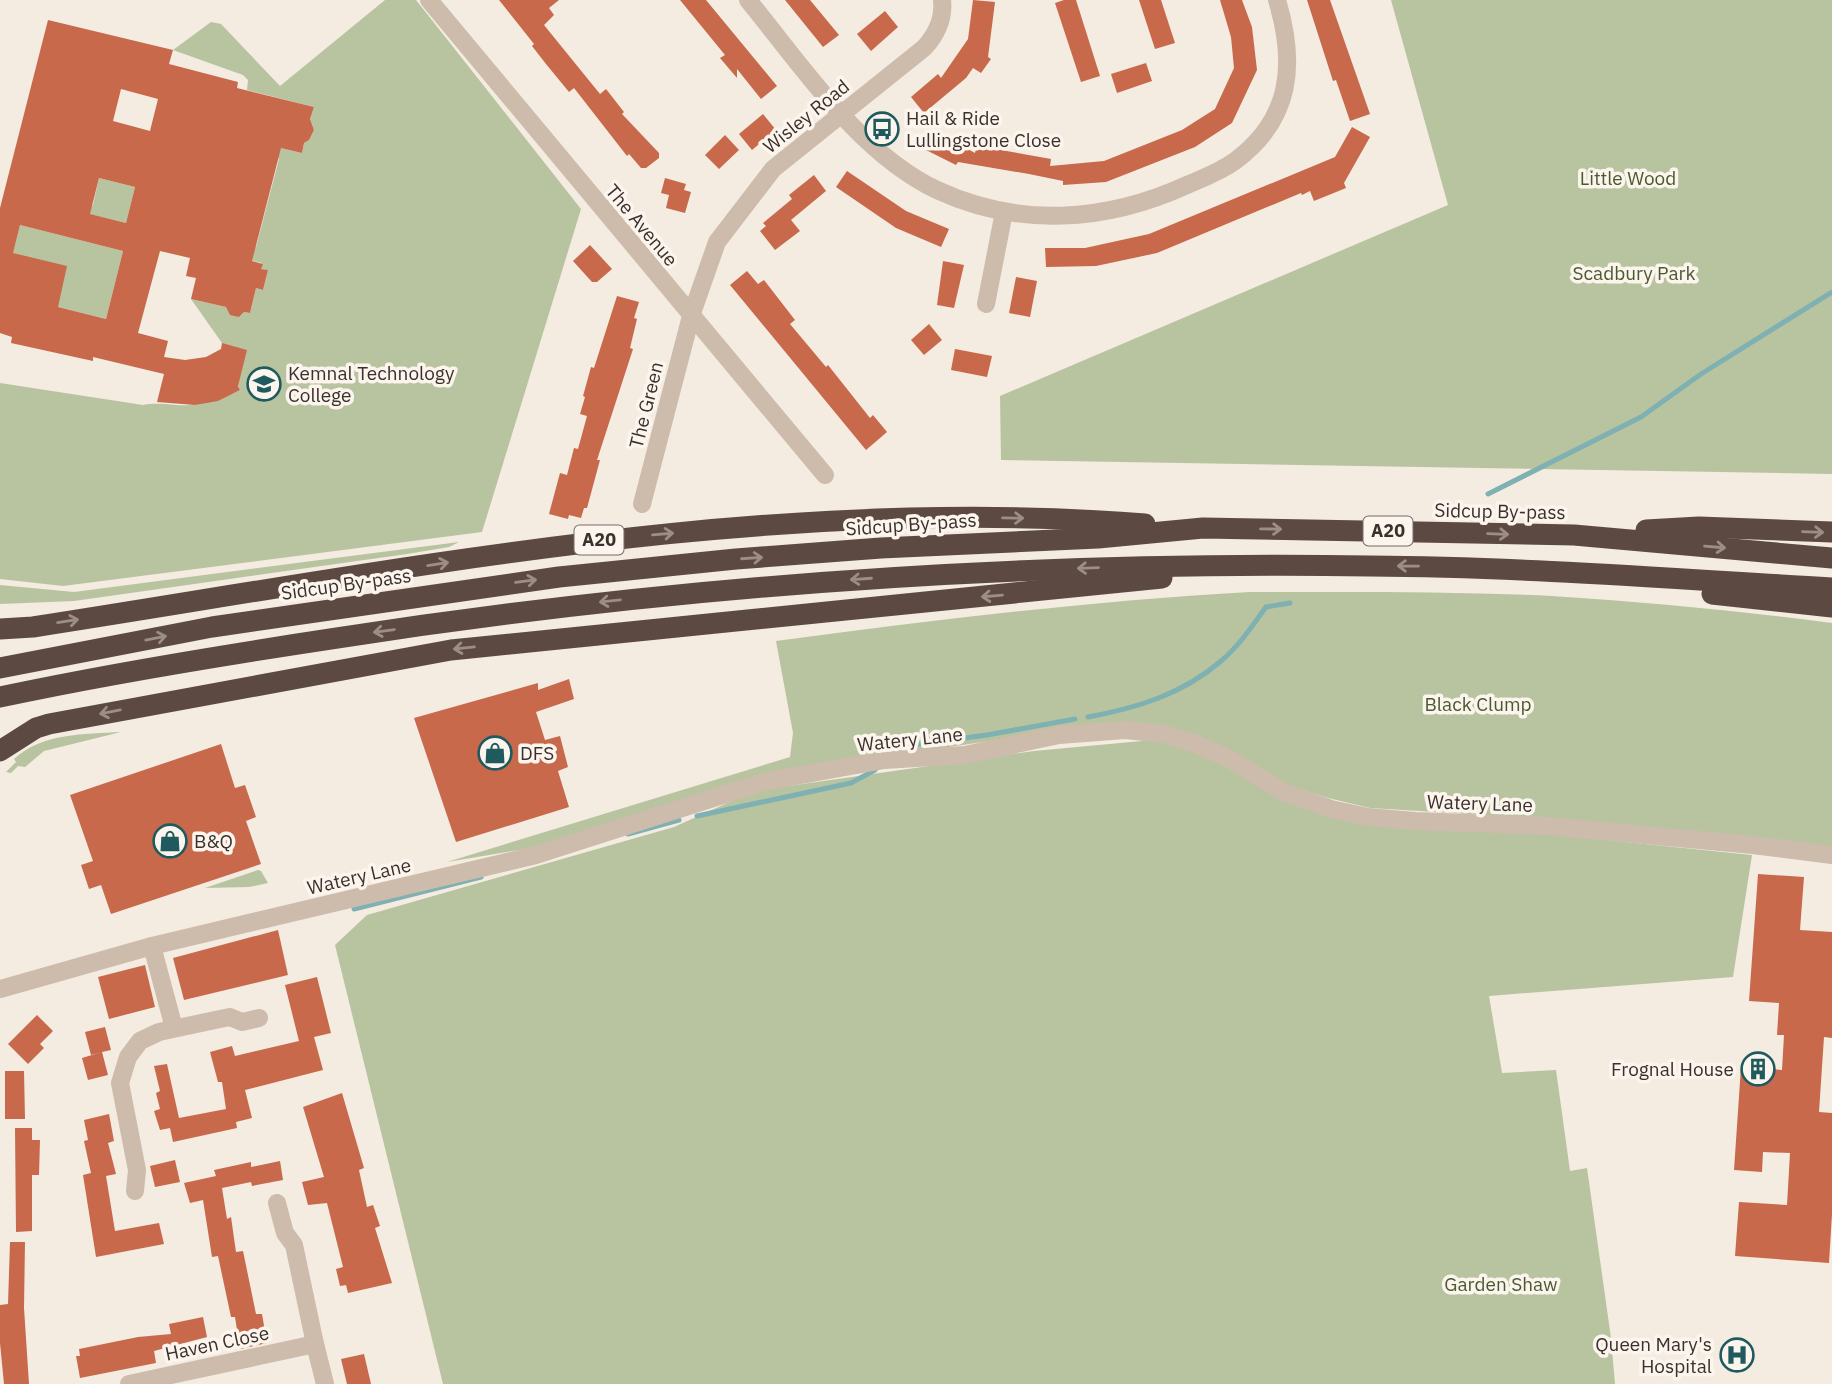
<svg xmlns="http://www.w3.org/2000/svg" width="1832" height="1384" viewBox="0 0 1832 1384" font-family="'IBM Plex Sans',sans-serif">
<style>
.green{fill:#b8c4a0}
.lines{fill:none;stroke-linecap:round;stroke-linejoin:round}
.stream{stroke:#7fb0b2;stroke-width:5}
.building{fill:#c8694b;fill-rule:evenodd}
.minor{stroke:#cdbbac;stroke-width:18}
.highway{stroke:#5c4a42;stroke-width:21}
.oneway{stroke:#9c8e87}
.labels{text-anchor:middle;stroke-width:7;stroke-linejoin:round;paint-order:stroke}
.shield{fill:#fbf5ee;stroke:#756b66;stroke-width:2}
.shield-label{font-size:18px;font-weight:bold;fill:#3b302b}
.street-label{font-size:19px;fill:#3b302b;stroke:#fbf5ee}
.poi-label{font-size:19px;fill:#3b302b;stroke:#fbf5ee;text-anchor:start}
.park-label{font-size:19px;fill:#4a5a2e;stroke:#fbf5ee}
</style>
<rect width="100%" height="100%" fill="#f4ebe1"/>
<g class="green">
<path d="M 385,0 L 416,0 L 581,209 L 482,532 L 63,586 L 0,579 L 0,383 L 143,405 C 155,403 164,404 176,405 C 199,407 219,400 240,390 L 222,343 L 191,299 L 226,307 L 239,317 L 244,312 L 250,313 L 256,288 L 263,290 L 268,270 L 261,269 L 262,263 L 217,252 L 256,247 L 279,159 L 233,136 L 302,153 L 304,143 L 309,140 L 314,130 L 310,119 L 314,107 L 247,90 L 248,80 L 243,75 L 173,50 L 211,22 L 221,24 L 280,86 Z"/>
<polygon points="1391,0 1832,0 1832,474 1001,460 1000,396 1448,205"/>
<polygon points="99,178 135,187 126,223 81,212 93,205"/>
<polygon points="20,225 123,251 106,319 2,293"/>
<polygon points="459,542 449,547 407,554 74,601 0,604 0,585 74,592"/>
<path d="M 1249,592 C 1350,592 1451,591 1552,596 C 1646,602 1739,611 1832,623 L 1832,859 L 1550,819 L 1370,808 L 1328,798 L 1288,785 L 1197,736 L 1057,731 L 761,775 L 531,848 L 447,862 L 790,757 L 793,733 L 776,641 C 934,620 1090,601 1249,592 Z"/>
<path d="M 121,732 L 44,751 L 25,767 L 18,766 L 11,773 L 6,772 L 16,762 L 14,759 C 42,733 85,734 121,732 Z"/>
<polygon points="1163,739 1226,762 1282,798 1547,834 1752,855 1733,977 1489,996 1502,1073 1556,1070 1570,1171 1587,1168 1611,1338 1615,1384 443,1384 335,945 367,915 674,827 754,791 1034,751"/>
<polygon points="258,870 261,871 268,883 249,887 205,888"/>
</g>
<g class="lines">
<g class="stream">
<polyline points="1488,494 1641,417 1701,374 1832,292"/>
<path d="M 1088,717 C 1137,708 1183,694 1221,661 C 1239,646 1253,625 1266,607 L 1290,603"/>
<polyline points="888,748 987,735 1075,719"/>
<polyline points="697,816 851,783 875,770"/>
<polyline points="628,834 679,820"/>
<polyline points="354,909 481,877"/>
</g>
</g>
<g class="building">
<polygon points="499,0 559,0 549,8 554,15 544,25 600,94 606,89 624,112 622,114 659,153 659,158 646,168 641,168 629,154 627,156 574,88 569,92 546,64 532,46 534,44"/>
<polygon points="680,0 706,0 777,86 761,99 737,69 737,78 720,58 725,55"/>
<polygon points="785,0 810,0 839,35 823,47"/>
<polygon points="973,0 995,2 988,57 991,59 981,73 973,68 966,78 924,113 911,97 938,74 941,78 968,39"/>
<polygon points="1064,0 1076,0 1100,76 1081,82 1055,3"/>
<polygon points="1139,0 1161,0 1175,43 1155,49"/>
<polygon points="1220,0 1242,0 1252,27 1257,70 1232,123 1195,147 1106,182 1063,185 1063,181 1029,174 958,162 956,165 924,149 934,131 975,153 977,145 995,149 1051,159 1050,166 1104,161 1182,130 1215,109 1234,68 1231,37"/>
<polygon points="1307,0 1330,0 1370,114 1350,121 1336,80 1333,81"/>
<polygon points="885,11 898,27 871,51 857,34"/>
<path d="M 48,20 L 173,50 L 169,64 L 238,82 L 237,88 L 314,107 L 310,119 L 314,130 L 309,140 L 304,143 L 302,153 L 281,148 L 252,261 L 263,264 L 261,269 L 268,270 L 263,290 L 256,288 L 250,313 L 244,312 L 239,317 L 230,315 L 226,307 L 191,299 L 196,278 L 186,276 L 190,258 L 160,251 L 138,333 L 168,341 L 164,357 L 185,360 L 206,357 L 221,349 L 222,343 L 247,350 L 238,386 L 240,390 L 218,401 L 195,405 L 157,402 L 164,374 L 93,357 L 93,361 L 11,343 L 12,337 L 0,333 L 0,208 ZM 121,89 L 158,99 L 150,131 L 113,121 ZM 99,178 L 135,187 L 126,223 L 90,214 ZM 20,225 L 123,251 L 106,319 L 58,307 L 67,266 L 13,253 Z"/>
<polygon points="1146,63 1152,81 1117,93 1111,74"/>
<polygon points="763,114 776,130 752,150 739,134"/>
<polygon points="1352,127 1370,137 1344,183 1346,188 1314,201 1310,191 1302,195 1301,193 1157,253 1096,266 1046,267 1045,248 1085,248 1149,234 1335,157"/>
<polygon points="725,135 739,150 719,169 705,155"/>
<polygon points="847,171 906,211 949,229 941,247 896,228 836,187"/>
<polygon points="814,175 826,191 791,220 800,231 775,250 760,231 766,226 763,223 792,199 789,195"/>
<polygon points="665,178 686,184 684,190 691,192 685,213 666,208 669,195 661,193"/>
<polygon points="590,245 612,269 597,282 592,282 573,261"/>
<polygon points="943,261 964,265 954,308 937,305"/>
<polygon points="747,271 758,284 764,280 795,320 790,324 826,367 828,365 870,418 873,415 887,432 866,450 730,285"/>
<polygon points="1016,277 1037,281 1030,317 1009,313"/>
<polygon points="617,296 639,302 634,318 637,319 630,348 633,349 597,460 600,460 587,508 584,508 581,518 569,515 568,519 549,514 560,473 567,475 574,448 578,449 587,416 580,414 585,397 583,396 591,367 594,368"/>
<polygon points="929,324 942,340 924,355 911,340"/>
<polygon points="955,349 992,356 987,377 951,370"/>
<polygon points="569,679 574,699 536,712 545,740 560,736 568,767 558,771 569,807 456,842 414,718 538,683 538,690"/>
<polygon points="221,744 235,788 245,785 256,817 246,821 261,864 111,914 101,885 89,889 81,865 93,861 70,795"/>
<polygon points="1758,874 1804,877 1800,930 1832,932 1832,1038 1824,1037 1819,1112 1832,1113 1832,1214 1829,1263 1735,1256 1739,1202 1787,1205 1790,1153 1763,1152 1762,1172 1734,1170 1741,1067 1782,1070 1784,1035 1777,1035 1779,1003 1749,1001"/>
<polygon points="278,930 288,975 184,1000 173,958"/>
<polygon points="145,965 155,1007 109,1019 98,977"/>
<polygon points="317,977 331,1033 314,1037 323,1070 245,1090 252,1118 236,1122 237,1128 173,1142 170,1128 160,1130 154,1111 160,1109 156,1093 160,1091 154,1066 167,1064 179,1118 226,1109 222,1082 218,1082 210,1052 232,1046 235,1056 299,1041 285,985"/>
<polygon points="37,1015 53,1031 40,1044 44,1048 28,1064 8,1044"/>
<polygon points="105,1027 111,1050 102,1052 108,1075 88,1080 82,1058 102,1052 91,1055 85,1032"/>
<polygon points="5,1071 24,1071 25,1119 5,1119"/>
<polygon points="342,1093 364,1168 359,1170 367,1207 373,1205 380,1226 375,1228 392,1283 348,1293 346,1285 340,1286 336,1269 343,1267 327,1203 308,1205 302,1182 324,1177 303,1107"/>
<polygon points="109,1114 114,1141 108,1143 116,1174 106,1176 115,1231 159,1223 164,1244 96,1257 83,1175 91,1173 84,1141 88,1140 84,1120"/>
<polygon points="15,1128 32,1128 32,1140 40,1140 39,1175 32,1175 32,1231 16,1232"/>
<polygon points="175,1160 180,1182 155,1187 150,1166"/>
<polygon points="280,1161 283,1180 252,1186 251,1182 222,1188 227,1219 231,1217 236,1252 243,1251 256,1314 262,1314 267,1343 240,1349 235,1317 231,1317 218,1256 212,1257 203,1200 190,1203 184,1183 216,1176 214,1170 251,1162 251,1167"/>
<polygon points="10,1242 25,1242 24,1308 29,1384 4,1384 0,1343 0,1305 8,1304"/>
<polygon points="203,1317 207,1337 154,1351 156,1363 80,1378 76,1356 80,1356 79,1349 138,1337 171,1334 169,1324"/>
<polygon points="364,1354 371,1384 347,1384 341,1359"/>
</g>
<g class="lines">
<g class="minor">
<polyline points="429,0 825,475"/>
<path d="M 748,0 C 802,66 859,153 937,190 C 1019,228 1106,222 1187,185 C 1203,178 1220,172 1235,161 C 1292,119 1296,63 1277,0"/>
<polyline points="986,304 1004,212"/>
<path d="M 642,504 L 691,316 L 717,242 L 773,169 L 924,48 C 936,35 944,18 942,0"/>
<polyline points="152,946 174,1028"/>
<polyline points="0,989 152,946 536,855 763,782 884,760 965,755 1059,735 1125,730 1165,734 1196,744 1228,758 1284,792 1331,809 1368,817 1415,821 1548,826 1753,845 1832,855"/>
<polyline points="135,1191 137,1170 120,1083 128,1057 140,1041 159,1032 220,1019 230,1017 242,1022 259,1018"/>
<polyline points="315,1344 325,1384"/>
<polyline points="129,1384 315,1344 294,1245 285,1233 277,1203"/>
</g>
<g class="highway">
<polyline points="1646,530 1699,527 1832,532"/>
<polyline points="1712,594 1832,607"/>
<path d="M 0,629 L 33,627 C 401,570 771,494 1145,524"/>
<polyline points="0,668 212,627 559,577 736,559 881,548 1098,538 1203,528 1574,535 1832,558"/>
<path d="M 0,697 C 112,673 224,655 337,638 C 679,585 1024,561 1370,566 C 1524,567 1678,579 1832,588"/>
<polyline points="0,751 36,728 49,724 451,650 1162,578"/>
</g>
</g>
<defs><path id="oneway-shaft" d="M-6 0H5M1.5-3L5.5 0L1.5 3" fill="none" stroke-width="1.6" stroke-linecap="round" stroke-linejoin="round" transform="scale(1.75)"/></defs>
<g class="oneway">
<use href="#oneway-shaft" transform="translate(1013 518) rotate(1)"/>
<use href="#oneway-shaft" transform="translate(1271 529) rotate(1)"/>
<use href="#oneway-shaft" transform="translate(1813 532) rotate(2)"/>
<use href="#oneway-shaft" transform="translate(663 534) rotate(-5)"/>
<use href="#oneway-shaft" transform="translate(1498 534) rotate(2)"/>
<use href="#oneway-shaft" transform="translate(1715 547) rotate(5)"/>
<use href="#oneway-shaft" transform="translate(752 558) rotate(-4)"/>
<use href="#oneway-shaft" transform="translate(438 564) rotate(-9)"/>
<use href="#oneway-shaft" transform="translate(1408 566) rotate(-179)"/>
<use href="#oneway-shaft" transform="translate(1088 568) rotate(178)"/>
<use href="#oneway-shaft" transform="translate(861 579) rotate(176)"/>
<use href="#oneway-shaft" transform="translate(526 581) rotate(-8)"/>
<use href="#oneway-shaft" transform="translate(992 596) rotate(175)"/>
<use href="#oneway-shaft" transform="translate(610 601) rotate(174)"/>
<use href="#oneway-shaft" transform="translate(68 621) rotate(-9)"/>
<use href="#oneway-shaft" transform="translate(384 631) rotate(172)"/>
<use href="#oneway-shaft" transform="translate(156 638) rotate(-11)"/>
<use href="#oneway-shaft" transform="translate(464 648) rotate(174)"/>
<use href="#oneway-shaft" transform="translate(110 712) rotate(169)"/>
</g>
<defs>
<symbol id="bus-ring" viewBox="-11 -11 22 22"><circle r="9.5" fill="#fbf5ee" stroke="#1f5a5e" stroke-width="1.5"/><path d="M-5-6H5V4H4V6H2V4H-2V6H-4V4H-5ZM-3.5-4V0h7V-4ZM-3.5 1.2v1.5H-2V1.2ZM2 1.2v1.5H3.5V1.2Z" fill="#1f5a5e"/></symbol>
<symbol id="school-ring" viewBox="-11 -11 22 22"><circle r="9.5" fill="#fbf5ee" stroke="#1f5a5e" stroke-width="1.5"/><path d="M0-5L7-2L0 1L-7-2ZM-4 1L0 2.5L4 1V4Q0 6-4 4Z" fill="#1f5a5e"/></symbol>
<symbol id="shop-ring" viewBox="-11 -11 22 22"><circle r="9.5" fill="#fbf5ee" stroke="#1f5a5e" stroke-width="1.5"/><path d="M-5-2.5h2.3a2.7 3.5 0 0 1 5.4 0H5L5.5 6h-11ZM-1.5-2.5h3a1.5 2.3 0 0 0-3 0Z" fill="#1f5a5e"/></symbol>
<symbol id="building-ring" viewBox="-11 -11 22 22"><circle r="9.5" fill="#fbf5ee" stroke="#1f5a5e" stroke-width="1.5"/><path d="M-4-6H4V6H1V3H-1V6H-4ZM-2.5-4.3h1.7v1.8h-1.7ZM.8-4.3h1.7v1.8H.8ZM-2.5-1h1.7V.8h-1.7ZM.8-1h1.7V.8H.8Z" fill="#1f5a5e"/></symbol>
<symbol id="hospital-ring" viewBox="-11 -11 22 22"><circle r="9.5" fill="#fbf5ee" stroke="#1f5a5e" stroke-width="1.5"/><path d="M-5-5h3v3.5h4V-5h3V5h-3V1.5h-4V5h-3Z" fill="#1f5a5e"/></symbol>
</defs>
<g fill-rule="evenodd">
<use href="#bus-ring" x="863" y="110" width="38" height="38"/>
<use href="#school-ring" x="245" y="365" width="38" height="38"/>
<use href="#shop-ring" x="476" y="734" width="38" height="38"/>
<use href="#shop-ring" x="151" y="822" width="38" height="38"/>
<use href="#building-ring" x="1739" y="1050" width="38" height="38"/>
<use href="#hospital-ring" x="1718" y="1336" width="38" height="38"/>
</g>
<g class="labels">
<g class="shield">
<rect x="1363.5" y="516.5" width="49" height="29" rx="5"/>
<rect x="574.5" y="525.5" width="49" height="29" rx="5"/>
</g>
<g class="shield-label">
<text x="1388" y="537">A20</text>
<text x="599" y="546">A20</text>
</g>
<g class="street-label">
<text transform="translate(806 116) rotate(-39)" y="7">Wisley Road</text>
<text transform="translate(642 225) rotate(50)" y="7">The Avenue</text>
<text transform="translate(646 405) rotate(-76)" y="7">The Green</text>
<text transform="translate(1500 511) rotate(1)" y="7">Sidcup By-pass</text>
<text transform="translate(911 524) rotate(-4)" y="7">Sidcup By-pass</text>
<text transform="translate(346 584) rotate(-8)" y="7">Sidcup By-pass</text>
<text transform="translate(910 739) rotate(-6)" y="7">Watery Lane</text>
<text transform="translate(1480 803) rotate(2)" y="7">Watery Lane</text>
<text transform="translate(359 876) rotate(-13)" y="7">Watery Lane</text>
<text transform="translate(217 1343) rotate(-12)" y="7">Haven Close</text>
</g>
<g class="poi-label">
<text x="906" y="125">Hail &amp; Ride<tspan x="906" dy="22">Lullingstone Close</tspan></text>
<text x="288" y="380">Kemnal Technology<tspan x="288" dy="22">College</tspan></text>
<text x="520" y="760">DFS</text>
<text x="194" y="848">B&amp;Q</text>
<text x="1734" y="1076" text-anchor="end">Frognal House</text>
<text x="1712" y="1351" text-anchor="end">Queen Mary's<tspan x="1712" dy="22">Hospital</tspan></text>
</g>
<g class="park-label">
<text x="1628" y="185">Little Wood</text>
<text x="1634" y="280">Scadbury Park</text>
<text x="1478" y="711">Black Clump</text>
<text x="1501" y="1291">Garden Shaw</text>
</g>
</g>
</svg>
